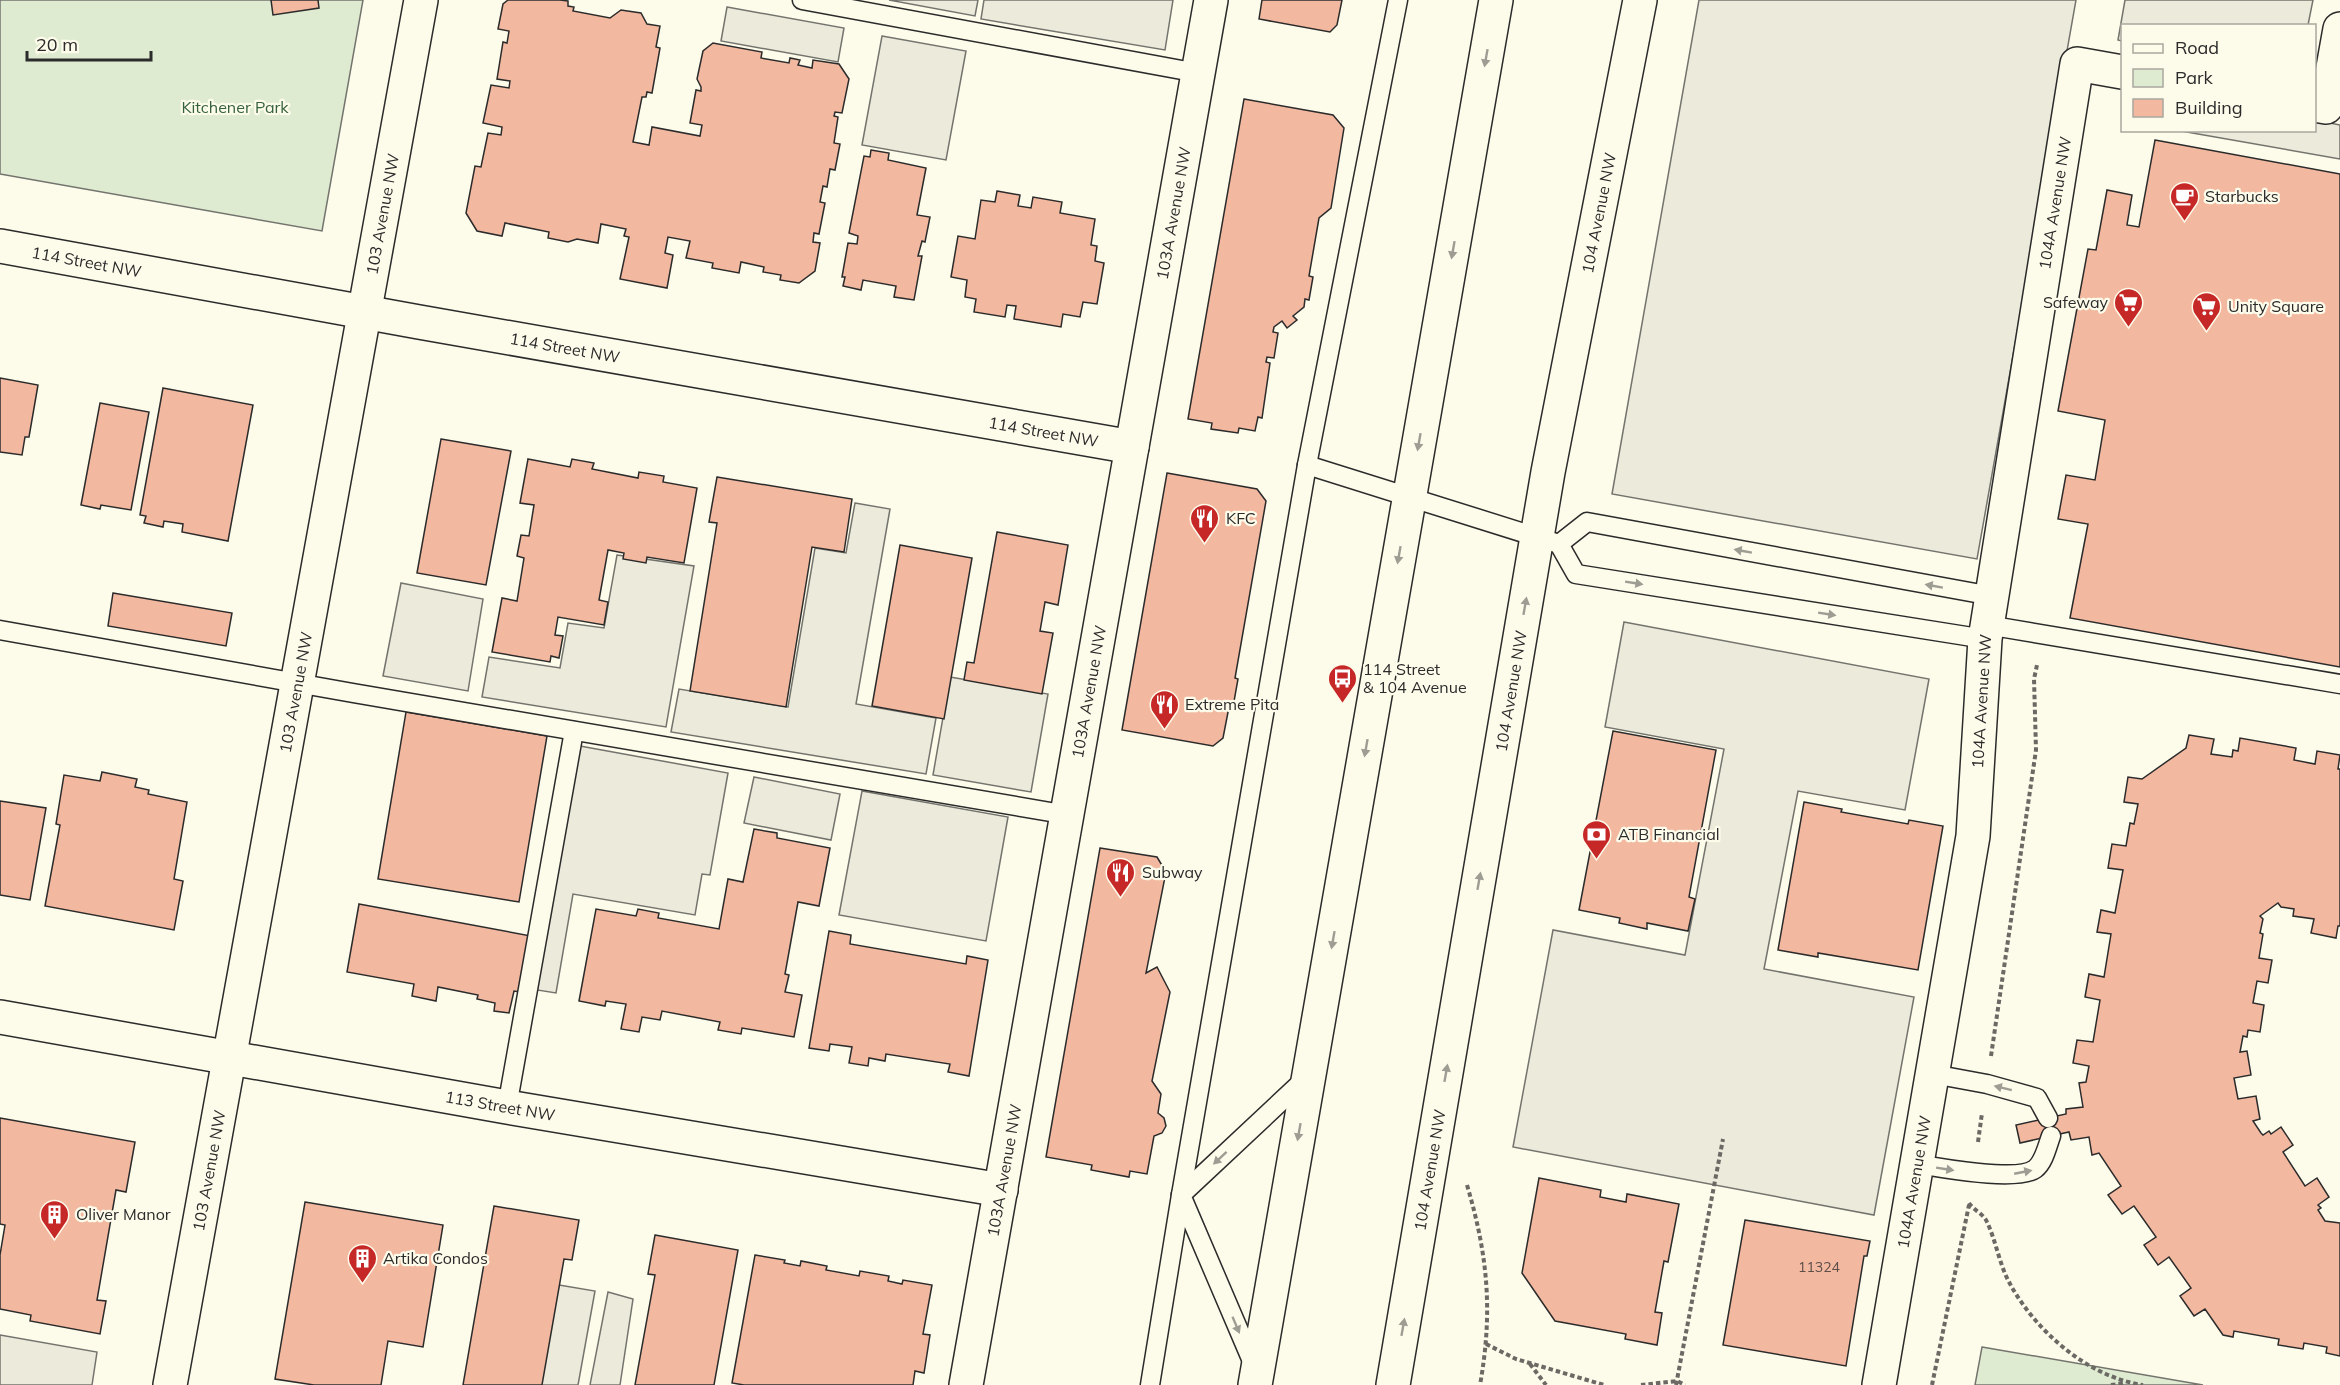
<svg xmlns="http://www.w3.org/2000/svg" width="2340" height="1385" viewBox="0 0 2340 1385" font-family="Mulish,sans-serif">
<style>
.green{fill:#deebd1;stroke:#74746e;stroke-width:1.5}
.parking{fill:#eceadb;stroke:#74746e;stroke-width:1.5}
.building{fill:#f2b8a0;stroke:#2b2b2b;stroke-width:1.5}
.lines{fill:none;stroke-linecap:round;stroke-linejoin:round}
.lane-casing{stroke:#2b2b2b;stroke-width:21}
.street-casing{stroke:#2b2b2b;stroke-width:36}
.secondary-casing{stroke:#2b2b2b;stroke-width:36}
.path{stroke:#6a6964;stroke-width:4;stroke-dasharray:4.5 3;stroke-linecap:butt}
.lane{stroke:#fdfbea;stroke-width:18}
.street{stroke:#fdfbea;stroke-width:33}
.secondary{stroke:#fdfbea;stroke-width:33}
.oneway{fill:#9e9d94}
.labels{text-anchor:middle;stroke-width:4.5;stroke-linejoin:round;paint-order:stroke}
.number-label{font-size:14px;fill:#5d4e48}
.park-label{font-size:16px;fill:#34623c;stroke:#fdfbea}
.poi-label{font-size:16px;fill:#2b2b2b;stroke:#fdfbea;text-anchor:start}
.street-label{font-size:16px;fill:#2b2b2b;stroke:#fdfbea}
</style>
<rect width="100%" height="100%" fill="#fdfbea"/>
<g class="green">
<polygon points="0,0 363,0 322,231 0,174"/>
<polygon points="1982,1347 2203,1385 1975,1385"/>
</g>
<g class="parking">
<polygon points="889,0 978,0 975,16"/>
<polygon points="984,0 1173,0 1165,50 981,19"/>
<polygon points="1699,0 2076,0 1977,559 1612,494"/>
<polygon points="2125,0 2313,0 2308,25 2122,26 2122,41 2118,40"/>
<polygon points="727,7 844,28 838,62 721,41"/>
<polygon points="882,36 966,51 946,160 862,145"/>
<polygon points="2315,120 2340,125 2340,159 2181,131 2314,130"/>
<polygon points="855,503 890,509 856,704 936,718 926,774 671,732 679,689 788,707 815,548 846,553"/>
<polygon points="617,555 694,566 666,727 482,697 489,657 560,668 568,623 604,628"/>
<polygon points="401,583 483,599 468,691 383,676"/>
<polygon points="1624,622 1929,679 1905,810 1798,791 1764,969 1914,997 1874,1215 1513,1147 1553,930 1685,955 1724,749 1605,727"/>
<polygon points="950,677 1048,694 1031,792 933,775"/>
<polygon points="580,746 728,773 710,875 702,874 695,915 573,894 556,993 537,990"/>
<polygon points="754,777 840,794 831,840 744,823"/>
<polygon points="862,791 1008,817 986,941 839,915"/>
<polygon points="559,1285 595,1291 578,1385 540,1385"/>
<polygon points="608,1292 633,1299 620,1385 590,1385"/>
<polygon points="0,1335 97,1352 92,1385 0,1385"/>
</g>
<g class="building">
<polygon points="271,0 318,0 319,8 273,15"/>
<polygon points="508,0 560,0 568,1 568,6 574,7 573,11 610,18 621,10 641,13 647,24 660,26 656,47 660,48 652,93 647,92 646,97 642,97 633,142 649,145 652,127 700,136 702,125 690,123 696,90 701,91 701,87 697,79 703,51 713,43 762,52 761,58 789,63 790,58 800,60 798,65 812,68 813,60 839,64 849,79 842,113 835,112 834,116 838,117 834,143 840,144 835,170 830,169 827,187 823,186 820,202 825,203 819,234 814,233 813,242 820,243 815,271 799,283 780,280 781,275 763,272 764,267 741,262 739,273 712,268 713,263 686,258 690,241 668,237 665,253 673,255 667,288 620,279 629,237 624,236 626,229 601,224 598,243 577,239 568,242 548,238 549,232 505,223 502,236 477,231 466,213 475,166 481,167 488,133 501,135 502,127 483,123 491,85 509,88 510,81 497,79 503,42 507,43 509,31 498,29 503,4"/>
<polygon points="1262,0 1342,0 1337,25 1330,32 1259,19"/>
<polygon points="1244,99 1333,115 1344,128 1331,208 1319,218 1309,276 1313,277 1309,300 1305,299 1304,307 1293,316 1297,320 1287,328 1282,321 1274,327 1273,332 1278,333 1274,358 1267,357 1266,362 1270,363 1262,418 1258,417 1255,431 1239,428 1238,433 1211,429 1212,423 1188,419"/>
<polygon points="2155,140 2340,174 2340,667 2070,618 2088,524 2058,519 2066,475 2095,480 2105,420 2058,411 2088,249 2096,250 2107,190 2132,195 2127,225 2139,227"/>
<polygon points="871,150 889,153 888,160 926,168 917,215 930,217 925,242 922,241 918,256 922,256 914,300 894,297 896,286 863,280 861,290 843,286 845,277 842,277 848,243 857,244 858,236 849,233 864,156 870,157"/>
<polygon points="997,191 1020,195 1018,206 1031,208 1033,197 1062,202 1060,213 1095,219 1091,245 1097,246 1095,261 1104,263 1097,304 1083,302 1080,317 1063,314 1061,327 1014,319 1016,306 1007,305 1005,317 974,312 976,299 965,297 967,280 951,277 958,236 975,239 981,200 995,202"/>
<polygon points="0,378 38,385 29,437 25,437 22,455 0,452"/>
<polygon points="163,388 253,405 228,541 182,532 183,524 164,521 163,527 144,523 146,516 140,515"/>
<polygon points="100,403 149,412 131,510 101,505 100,509 81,505"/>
<polygon points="441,439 511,451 486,585 417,573"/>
<polygon points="528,459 570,467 572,459 594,463 592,469 638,478 639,472 664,476 663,482 697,488 684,563 647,557 646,563 623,559 624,553 608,550 599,600 608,602 604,625 558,617 555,635 563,636 559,658 551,656 550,662 492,652 502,598 517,601 524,558 517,556 521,535 529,536 534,505 520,503"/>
<polygon points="1167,473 1257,489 1266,501 1235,678 1238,679 1233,707 1229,707 1223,738 1213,746 1122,730"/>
<polygon points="717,477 852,499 844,552 812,547 786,707 690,691 717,523 709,522"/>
<polygon points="997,532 1068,545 1058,605 1045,602 1040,631 1053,633 1042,694 964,680 967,662 974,663"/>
<polygon points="900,545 972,558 944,719 872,706"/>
<polygon points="113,593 232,613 226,646 108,626"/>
<polygon points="406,712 547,736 519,902 378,879"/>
<polygon points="1613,731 1716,750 1689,897 1695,899 1688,931 1647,923 1647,929 1619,923 1620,918 1579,910"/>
<polygon points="2189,735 2214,739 2211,754 2232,757 2233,750 2238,751 2240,738 2296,748 2294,760 2315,764 2317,751 2340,755 2338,769 2340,769 2340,926 2338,926 2336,938 2311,933 2314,919 2293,916 2294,909 2281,907 2278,903 2260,916 2263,919 2260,933 2263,934 2259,958 2272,960 2268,983 2257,981 2253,1003 2264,1005 2260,1032 2248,1030 2247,1037 2243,1036 2240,1052 2247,1051 2251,1075 2234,1078 2238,1099 2256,1096 2260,1119 2253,1121 2261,1133 2263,1135 2269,1131 2271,1134 2281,1127 2293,1145 2283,1152 2305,1186 2317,1178 2329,1197 2318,1205 2321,1208 2318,1210 2325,1221 2340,1223 2340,1356 2326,1353 2327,1347 2304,1343 2303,1349 2278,1345 2279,1339 2234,1331 2233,1337 2223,1335 2205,1309 2194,1316 2180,1296 2191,1288 2169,1257 2158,1265 2144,1245 2156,1237 2134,1206 2122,1214 2108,1195 2121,1186 2099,1153 2092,1155 2089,1137 2071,1140 2069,1132 2020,1143 2016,1125 2066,1114 2066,1109 2083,1107 2079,1083 2086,1082 2089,1066 2073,1063 2077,1040 2093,1042 2100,1000 2085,997 2089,974 2104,977 2111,934 2097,932 2101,910 2115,913 2123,870 2108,868 2112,844 2126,846 2130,823 2134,824 2138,804 2124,802 2128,777 2142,779 2186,748"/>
<polygon points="102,772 137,779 135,787 149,790 148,794 187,802 174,879 183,881 174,930 45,906 60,825 56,824 64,775 100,781"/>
<polygon points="0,801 46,808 30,900 0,895"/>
<polygon points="1804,802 1842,809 1841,812 1908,824 1909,820 1943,826 1918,970 1818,953 1818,957 1778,950"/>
<polygon points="754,829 777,833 777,838 830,848 819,906 798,902 785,974 789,975 785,992 802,995 794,1037 742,1028 741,1034 718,1030 720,1022 662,1011 660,1020 642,1017 639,1032 621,1029 626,1004 606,1001 605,1006 579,1001 596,909 636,916 638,909 659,913 658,918 719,929 728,879 743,882"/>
<polygon points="1100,848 1157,857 1166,872 1146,973 1157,967 1170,992 1152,1081 1161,1094 1158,1113 1164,1118 1166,1126 1162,1133 1154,1136 1147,1174 1130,1171 1129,1177 1091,1170 1092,1165 1046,1157"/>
<polygon points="359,904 531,936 520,992 514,991 509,1013 494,1011 495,1003 477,999 478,995 438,987 436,1001 412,996 414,984 347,972"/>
<polygon points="829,931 851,935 850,944 966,964 967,956 988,960 969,1076 948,1072 950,1064 886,1054 885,1061 869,1058 868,1066 849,1063 852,1047 830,1044 829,1051 809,1048"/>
<polygon points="0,1118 135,1142 126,1192 116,1190 97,1300 106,1301 100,1334 30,1321 31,1315 0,1309 0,1255 5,1225 0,1224"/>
<polygon points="1539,1178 1601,1190 1600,1197 1626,1202 1627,1194 1679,1204 1668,1262 1664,1261 1655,1312 1662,1313 1657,1345 1625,1339 1626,1334 1555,1321 1522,1273"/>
<polygon points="305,1202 443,1225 423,1347 388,1341 381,1385 314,1385 275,1379"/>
<polygon points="494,1206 579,1220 572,1260 564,1259 542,1385 463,1385"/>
<polygon points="1745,1220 1870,1241 1867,1256 1864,1256 1846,1366 1723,1345"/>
<polygon points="655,1235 738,1250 714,1385 635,1385 655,1275 648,1274"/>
<polygon points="755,1255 785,1260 784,1263 800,1266 801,1261 827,1266 826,1270 859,1276 860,1271 889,1276 888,1281 902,1284 903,1280 932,1285 923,1334 930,1335 924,1373 915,1371 913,1385 744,1385 732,1383"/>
</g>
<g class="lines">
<defs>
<g id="lane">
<polyline points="802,0 1198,73"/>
<polyline points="1307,465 1559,544 1576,574 1985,639"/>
<polyline points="1559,544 1587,522 1992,596"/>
<polyline points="1987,625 2340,684"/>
<polyline points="0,630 353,693 1068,815"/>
<polyline points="1933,1074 1987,1084 2037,1098 2048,1118"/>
<polyline points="507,1107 574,731"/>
<path d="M 1918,1164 C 1940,1168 2018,1182 2035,1169 C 2044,1162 2047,1147 2051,1136"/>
<polyline points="1255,1368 1181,1195 1306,1078"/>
<polyline points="1150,1385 1181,1195 1307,465 1398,0"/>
</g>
<g id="street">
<polyline points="2314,105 2326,107 2340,29"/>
<path id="s1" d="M 0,246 L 419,322 L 1132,447"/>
<path id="s2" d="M 0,1017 L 507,1107 L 1001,1190"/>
<path id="s3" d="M 170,1385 L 421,0"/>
<path id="s4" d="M 966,1385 L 1211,0"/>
<path id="s5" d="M 1879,1385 L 1973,836 L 1985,639 L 2077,64 L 2122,72"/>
</g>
<g id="secondary">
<polyline points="1255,1385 1496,0"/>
<path id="s6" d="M 1393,1385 L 1548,472 L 1640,0"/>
</g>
</defs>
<use href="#lane" class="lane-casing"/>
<use href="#street" class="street-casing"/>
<use href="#secondary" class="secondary-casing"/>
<g class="path">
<polyline points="1991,1056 2036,750 2034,679 2037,665"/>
<polyline points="1978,1142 1982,1113"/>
<path d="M 1467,1185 C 1488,1256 1493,1312 1480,1385"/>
<path d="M 1969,1203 C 1973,1210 1984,1214 1987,1222 C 1996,1241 1999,1263 2009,1282 C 2035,1331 2088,1377 2143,1385"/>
<polyline points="1486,1344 1516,1359 1604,1385"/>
<polyline points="1530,1364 1546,1385"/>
<polyline points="1641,1385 1677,1381 1685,1385"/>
<polyline points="1676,1385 1723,1139"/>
<polyline points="1932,1385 1969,1205"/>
<polyline points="2111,1385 2125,1383"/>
</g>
<use href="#lane" class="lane"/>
<use href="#street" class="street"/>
<use href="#secondary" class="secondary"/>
</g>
<defs><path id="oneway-solid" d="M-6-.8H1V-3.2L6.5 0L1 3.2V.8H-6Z" transform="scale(1.5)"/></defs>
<g class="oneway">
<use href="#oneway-solid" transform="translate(1486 58) rotate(100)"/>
<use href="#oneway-solid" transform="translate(1453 250) rotate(100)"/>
<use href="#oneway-solid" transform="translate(1419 442) rotate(100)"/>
<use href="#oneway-solid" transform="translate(1743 551) rotate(-170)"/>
<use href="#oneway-solid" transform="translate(1399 555) rotate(100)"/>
<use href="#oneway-solid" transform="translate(1634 583) rotate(9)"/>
<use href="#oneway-solid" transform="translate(1934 586) rotate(-170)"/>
<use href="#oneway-solid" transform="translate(1525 606) rotate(-80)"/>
<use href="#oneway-solid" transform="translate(1827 614) rotate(9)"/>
<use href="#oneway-solid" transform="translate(1366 748) rotate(100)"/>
<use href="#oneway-solid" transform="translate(1479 881) rotate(-80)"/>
<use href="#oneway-solid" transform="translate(1333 940) rotate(100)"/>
<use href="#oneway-solid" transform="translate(1446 1073) rotate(-80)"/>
<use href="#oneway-solid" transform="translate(2003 1088) rotate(-166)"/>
<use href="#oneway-solid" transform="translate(1299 1132) rotate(100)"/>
<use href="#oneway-solid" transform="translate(1220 1158) rotate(137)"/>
<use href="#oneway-solid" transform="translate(1945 1169) rotate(9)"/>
<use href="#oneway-solid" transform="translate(2023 1172) rotate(-11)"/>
<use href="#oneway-solid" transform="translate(1236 1325) rotate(67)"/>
<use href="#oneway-solid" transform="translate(1403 1327) rotate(-80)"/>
</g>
<defs>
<symbol id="cafe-pin" viewBox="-11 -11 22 30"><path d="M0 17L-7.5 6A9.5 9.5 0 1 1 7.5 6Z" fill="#c62828" stroke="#fdfbea"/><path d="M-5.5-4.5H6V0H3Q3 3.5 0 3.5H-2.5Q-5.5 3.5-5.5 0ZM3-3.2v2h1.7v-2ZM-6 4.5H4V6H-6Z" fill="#fff"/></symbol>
<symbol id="supermarket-pin" viewBox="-11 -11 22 30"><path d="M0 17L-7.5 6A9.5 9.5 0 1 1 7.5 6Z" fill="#c62828" stroke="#fdfbea"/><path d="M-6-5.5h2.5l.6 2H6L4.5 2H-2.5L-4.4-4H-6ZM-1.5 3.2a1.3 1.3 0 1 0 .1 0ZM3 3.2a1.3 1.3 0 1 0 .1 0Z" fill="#fff"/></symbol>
<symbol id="restaurant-pin" viewBox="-11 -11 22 30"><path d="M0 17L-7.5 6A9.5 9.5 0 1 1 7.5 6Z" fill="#c62828" stroke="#fdfbea"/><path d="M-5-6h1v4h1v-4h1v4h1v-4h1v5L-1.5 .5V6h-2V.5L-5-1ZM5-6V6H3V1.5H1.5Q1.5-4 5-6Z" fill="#fff"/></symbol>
<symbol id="bus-pin" viewBox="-11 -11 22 30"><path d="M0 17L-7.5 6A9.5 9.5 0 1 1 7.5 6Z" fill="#c62828" stroke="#fdfbea"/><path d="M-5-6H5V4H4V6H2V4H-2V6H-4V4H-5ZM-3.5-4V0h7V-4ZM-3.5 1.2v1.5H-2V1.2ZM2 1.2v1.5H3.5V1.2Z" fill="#fff"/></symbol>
<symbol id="bank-pin" viewBox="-11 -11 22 30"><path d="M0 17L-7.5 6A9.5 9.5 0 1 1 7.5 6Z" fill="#c62828" stroke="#fdfbea"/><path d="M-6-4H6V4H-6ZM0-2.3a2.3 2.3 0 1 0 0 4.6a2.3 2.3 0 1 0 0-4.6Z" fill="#fff"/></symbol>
<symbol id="building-pin" viewBox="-11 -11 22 30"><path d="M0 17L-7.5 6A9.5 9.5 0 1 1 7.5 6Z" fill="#c62828" stroke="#fdfbea"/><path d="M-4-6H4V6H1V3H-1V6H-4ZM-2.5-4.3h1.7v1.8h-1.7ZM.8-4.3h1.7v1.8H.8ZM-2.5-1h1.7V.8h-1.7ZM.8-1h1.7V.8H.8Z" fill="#fff"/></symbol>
</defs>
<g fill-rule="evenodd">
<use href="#cafe-pin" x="2168" y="180" width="33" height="45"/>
<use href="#supermarket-pin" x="2112" y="286" width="33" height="45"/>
<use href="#supermarket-pin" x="2190" y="290" width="33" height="45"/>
<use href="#restaurant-pin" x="1188" y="502" width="33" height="45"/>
<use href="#bus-pin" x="1326" y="662" width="33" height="45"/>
<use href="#restaurant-pin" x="1148" y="688" width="33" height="45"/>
<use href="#bank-pin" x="1580" y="818" width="33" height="45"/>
<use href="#restaurant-pin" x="1104" y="856" width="33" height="45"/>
<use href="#building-pin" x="38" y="1198" width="33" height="45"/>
<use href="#building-pin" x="346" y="1242" width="33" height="45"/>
</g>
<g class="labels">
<g class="number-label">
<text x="1819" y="1272">11324</text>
</g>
<g class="park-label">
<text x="235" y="113">Kitchener Park</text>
</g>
<g class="poi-label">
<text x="2205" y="202">Starbucks</text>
<text x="2108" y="308" text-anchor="end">Safeway</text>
<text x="2228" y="312">Unity Square</text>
<text x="1226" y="524">KFC</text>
<text x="1363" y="675">114 Street<tspan x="1363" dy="18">&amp; 104 Avenue</tspan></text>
<text x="1185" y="710">Extreme Pita</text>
<text x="1618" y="840">ATB Financial</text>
<text x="1142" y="878">Subway</text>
<text x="76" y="1220">Oliver Manor</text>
<text x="383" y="1264">Artika Condos</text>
</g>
<g class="street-label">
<text dy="6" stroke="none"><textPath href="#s5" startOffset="1196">104A Avenue NW</textPath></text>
<text dy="6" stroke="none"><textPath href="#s6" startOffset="1190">104 Avenue NW</textPath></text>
<text dy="6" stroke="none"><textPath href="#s3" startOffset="1190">103 Avenue NW</textPath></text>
<text dy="6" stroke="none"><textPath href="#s4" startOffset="1190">103A Avenue NW</textPath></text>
<text dy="6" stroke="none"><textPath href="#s1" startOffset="88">114 Street NW</textPath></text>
<text dy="6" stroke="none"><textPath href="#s1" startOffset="574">114 Street NW</textPath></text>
<text dy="6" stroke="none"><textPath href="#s1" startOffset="1060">114 Street NW</textPath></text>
<text dy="6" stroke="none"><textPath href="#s6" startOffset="704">104 Avenue NW</textPath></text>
<text dy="6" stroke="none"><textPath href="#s3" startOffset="704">103 Avenue NW</textPath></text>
<text dy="6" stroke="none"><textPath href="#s4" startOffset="704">103A Avenue NW</textPath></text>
<text dy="6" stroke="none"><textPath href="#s5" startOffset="692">104A Avenue NW</textPath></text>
<text dy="6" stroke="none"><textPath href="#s2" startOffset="508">113 Street NW</textPath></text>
<text dy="6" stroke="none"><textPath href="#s3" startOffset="218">103 Avenue NW</textPath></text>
<text dy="6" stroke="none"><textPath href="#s4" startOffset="218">103A Avenue NW</textPath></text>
<text dy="6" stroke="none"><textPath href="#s6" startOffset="218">104 Avenue NW</textPath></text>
<text dy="6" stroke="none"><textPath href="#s5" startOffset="206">104A Avenue NW</textPath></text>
</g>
</g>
<rect x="2121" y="24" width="195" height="108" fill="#fdfbea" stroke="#a9a89e" stroke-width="1.5"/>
<rect x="2133" y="44" width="30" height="9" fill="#fdfbea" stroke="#a9a89e" stroke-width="1.5"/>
<text x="2175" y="54" font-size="18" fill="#2b2b2b">Road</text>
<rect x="2133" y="69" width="30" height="18" fill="#deebd1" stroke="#a9a89e" stroke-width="1.5"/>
<text x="2175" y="84" font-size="18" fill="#2b2b2b">Park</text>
<rect x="2133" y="99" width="30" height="18" fill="#f2b8a0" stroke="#a9a89e" stroke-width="1.5"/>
<text x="2175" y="114" font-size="18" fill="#2b2b2b">Building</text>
<path d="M27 51v9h124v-9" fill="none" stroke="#2b2b2b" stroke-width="3"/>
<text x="36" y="51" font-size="18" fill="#2b2b2b" stroke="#fdfbea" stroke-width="4.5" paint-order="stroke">20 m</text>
</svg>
